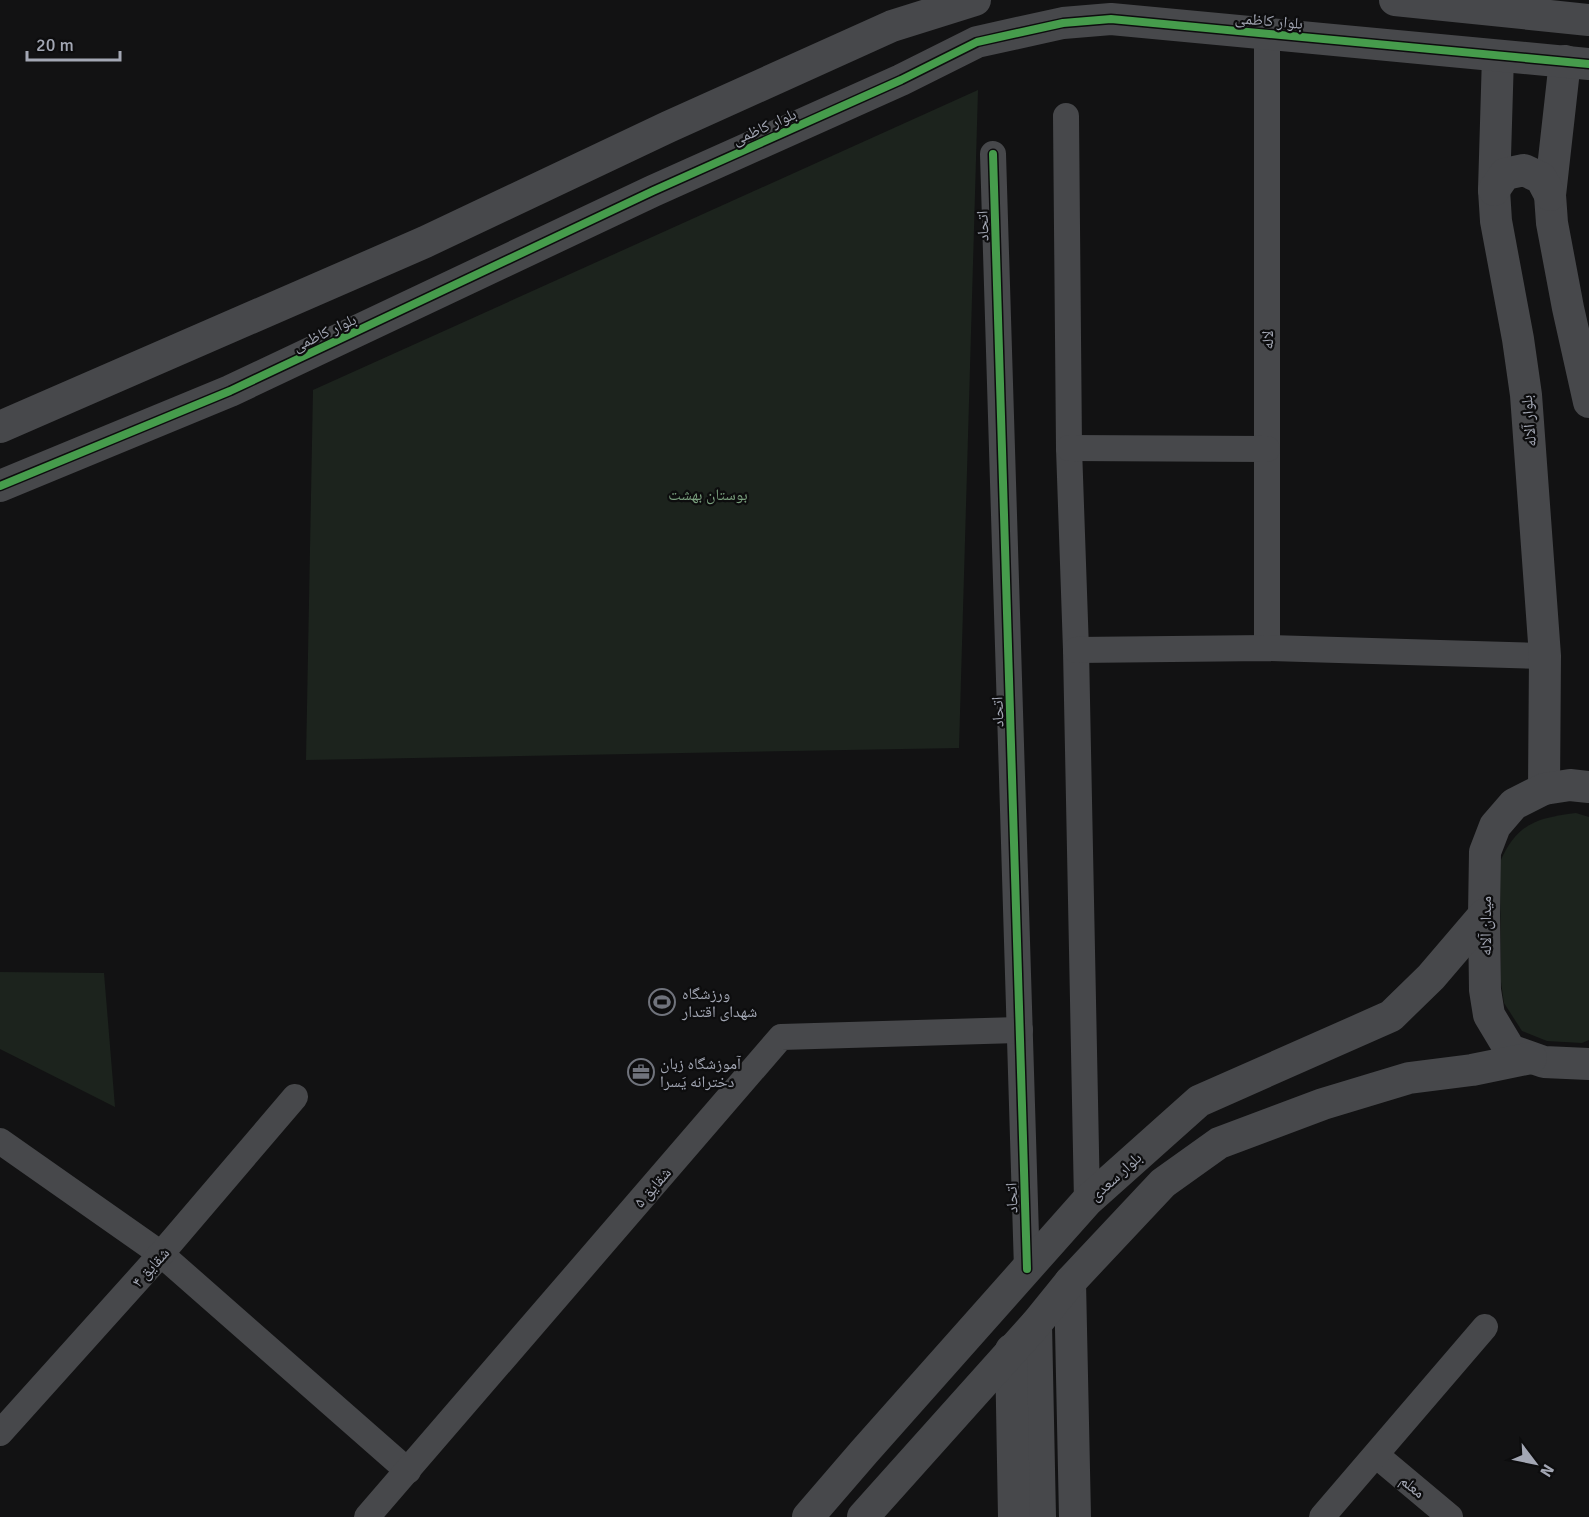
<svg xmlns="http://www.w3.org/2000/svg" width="1589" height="1517" viewBox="0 0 1589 1517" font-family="Signika,'Noto Naskh Arabic',sans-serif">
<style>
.green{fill:#1c231d}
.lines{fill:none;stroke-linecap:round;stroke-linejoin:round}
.minor{stroke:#47484b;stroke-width:26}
.tertiary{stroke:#47484b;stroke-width:32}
.cycleway-casing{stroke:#0d0d0e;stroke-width:11}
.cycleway{stroke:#469c4c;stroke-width:8}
.labels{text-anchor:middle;stroke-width:4.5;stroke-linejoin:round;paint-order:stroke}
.street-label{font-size:16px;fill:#a3a7b4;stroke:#0d0d0e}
.park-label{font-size:16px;fill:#7aa07e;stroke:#0d0d0e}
.poi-label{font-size:16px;fill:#a3a7b4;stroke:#0d0d0e;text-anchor:start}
</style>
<rect width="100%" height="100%" fill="#121213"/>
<g class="green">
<polygon points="978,90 959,748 306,760 313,390"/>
<path d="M 1576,813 L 1589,817 L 1589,1040 L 1582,1043 L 1547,1041 L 1522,1031 L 1504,1003 L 1501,982 L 1500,862 C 1517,823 1537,818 1576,813 Z"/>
<polygon points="0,972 104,973 115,1107 0,1049"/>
</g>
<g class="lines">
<g class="minor">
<polyline points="1267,33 1267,648"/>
<polyline points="1066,116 1069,448 1076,650 1087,1201"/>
<polyline points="993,154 1027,1269"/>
<polyline points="1069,448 1267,449"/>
<polyline points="1076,650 1267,648 1545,656"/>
<polyline points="0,1141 161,1254 408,1471"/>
<polyline points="0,1433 161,1254 295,1097"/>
<polyline points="1376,1455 1450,1517"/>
<polyline points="367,1517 781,1037 1020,1030"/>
<polyline points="1322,1517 1485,1327"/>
</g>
<g class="tertiary">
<polyline points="1395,0 1589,20"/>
<polyline points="1498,56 1494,190 1496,221 1518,339 1526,395 1545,656 1544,789"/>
<polyline points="1565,61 1550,195 1552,223 1568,308 1589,402"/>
<polyline points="1494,190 1505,174 1524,170 1541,178 1550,195"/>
<polyline points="0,427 425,242 668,127 892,26 975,0"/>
<polyline points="0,486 230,391 653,191 901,80 977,42 1063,23 1111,19 1589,64"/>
<polyline points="1589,787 1570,785 1544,789 1514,804 1495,826 1485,852 1484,915 1485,990 1489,1015 1510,1050 1544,1062 1589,1064"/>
<polyline points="1070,1282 1075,1517"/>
<polyline points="1036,1324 1040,1517"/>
<polyline points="1011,1350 1014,1517"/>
<polyline points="808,1517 864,1452 1087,1201 1199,1101 1391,1016 1431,977 1484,915"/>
<polyline points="863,1517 1036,1324 1070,1282 1163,1183 1219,1143 1323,1104 1409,1078 1472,1070 1531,1058"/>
</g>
<defs>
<g id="cycleway">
<polyline points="993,154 1027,1269"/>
<polyline points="0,486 230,391 653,191 901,80 977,42 1063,23 1111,19 1589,64"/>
</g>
</defs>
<use href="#cycleway" class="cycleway-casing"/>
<use href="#cycleway" class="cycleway"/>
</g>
<defs>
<symbol id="stadium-ring" viewBox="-11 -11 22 22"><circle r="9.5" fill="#0d0d0e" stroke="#70737c" stroke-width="1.5"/><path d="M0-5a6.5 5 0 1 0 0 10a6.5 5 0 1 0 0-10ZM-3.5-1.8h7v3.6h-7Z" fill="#70737c"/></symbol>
<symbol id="office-ring" viewBox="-11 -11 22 22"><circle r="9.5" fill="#0d0d0e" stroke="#70737c" stroke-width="1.5"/><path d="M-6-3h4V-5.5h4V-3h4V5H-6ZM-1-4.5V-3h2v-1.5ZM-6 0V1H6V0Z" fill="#70737c"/></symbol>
</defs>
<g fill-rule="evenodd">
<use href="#stadium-ring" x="647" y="987" width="30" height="30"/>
<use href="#office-ring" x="626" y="1057" width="30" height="30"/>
</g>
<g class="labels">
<g class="street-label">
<text transform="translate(1269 20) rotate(5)" y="6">بلوار کاظمی</text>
<text transform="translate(764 126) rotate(-24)" y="6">بلوار کاظمی</text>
<text transform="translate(982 226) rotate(-92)" y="6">اتحاد</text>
<text transform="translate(324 332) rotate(-25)" y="6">بلوار کاظمی</text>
<text transform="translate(1267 340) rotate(-90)" y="6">لاله</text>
<text transform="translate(1528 421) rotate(-95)" y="6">بلوار آلاله</text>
<text transform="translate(997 712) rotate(-92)" y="6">اتحاد</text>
<text transform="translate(1485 926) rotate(-90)" y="6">میدان آلاله</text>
<text transform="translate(1115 1176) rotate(-42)" y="6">بلوار سعدی</text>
<text transform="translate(652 1187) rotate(-49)" y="6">شقایق ۵</text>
<text transform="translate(1011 1198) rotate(-92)" y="6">اتحاد</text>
<text transform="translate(150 1267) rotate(-48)" y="6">شقایق ۴</text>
<text transform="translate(1413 1486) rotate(40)" y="6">معلم</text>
</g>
<g class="park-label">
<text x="708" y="500">بوستان بهشت</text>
</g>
<g class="poi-label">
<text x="682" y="999">ورزشگاه<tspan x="682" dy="18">شهدای اقتدار</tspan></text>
<text x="660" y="1069">آموزشگاه زبان<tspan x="660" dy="18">دخترانه یَسرا</tspan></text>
</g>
</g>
<g transform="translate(1535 1463) rotate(122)" stroke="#0d0d0e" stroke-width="4.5" paint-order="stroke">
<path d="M0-4.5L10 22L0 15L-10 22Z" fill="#a3a7b4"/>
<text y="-9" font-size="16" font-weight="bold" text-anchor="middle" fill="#a3a7b4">N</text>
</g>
<path d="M27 51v9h93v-9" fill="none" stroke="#a3a7b4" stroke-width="3"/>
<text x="36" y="51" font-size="18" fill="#a3a7b4" stroke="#0d0d0e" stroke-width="4.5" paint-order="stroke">20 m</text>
</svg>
